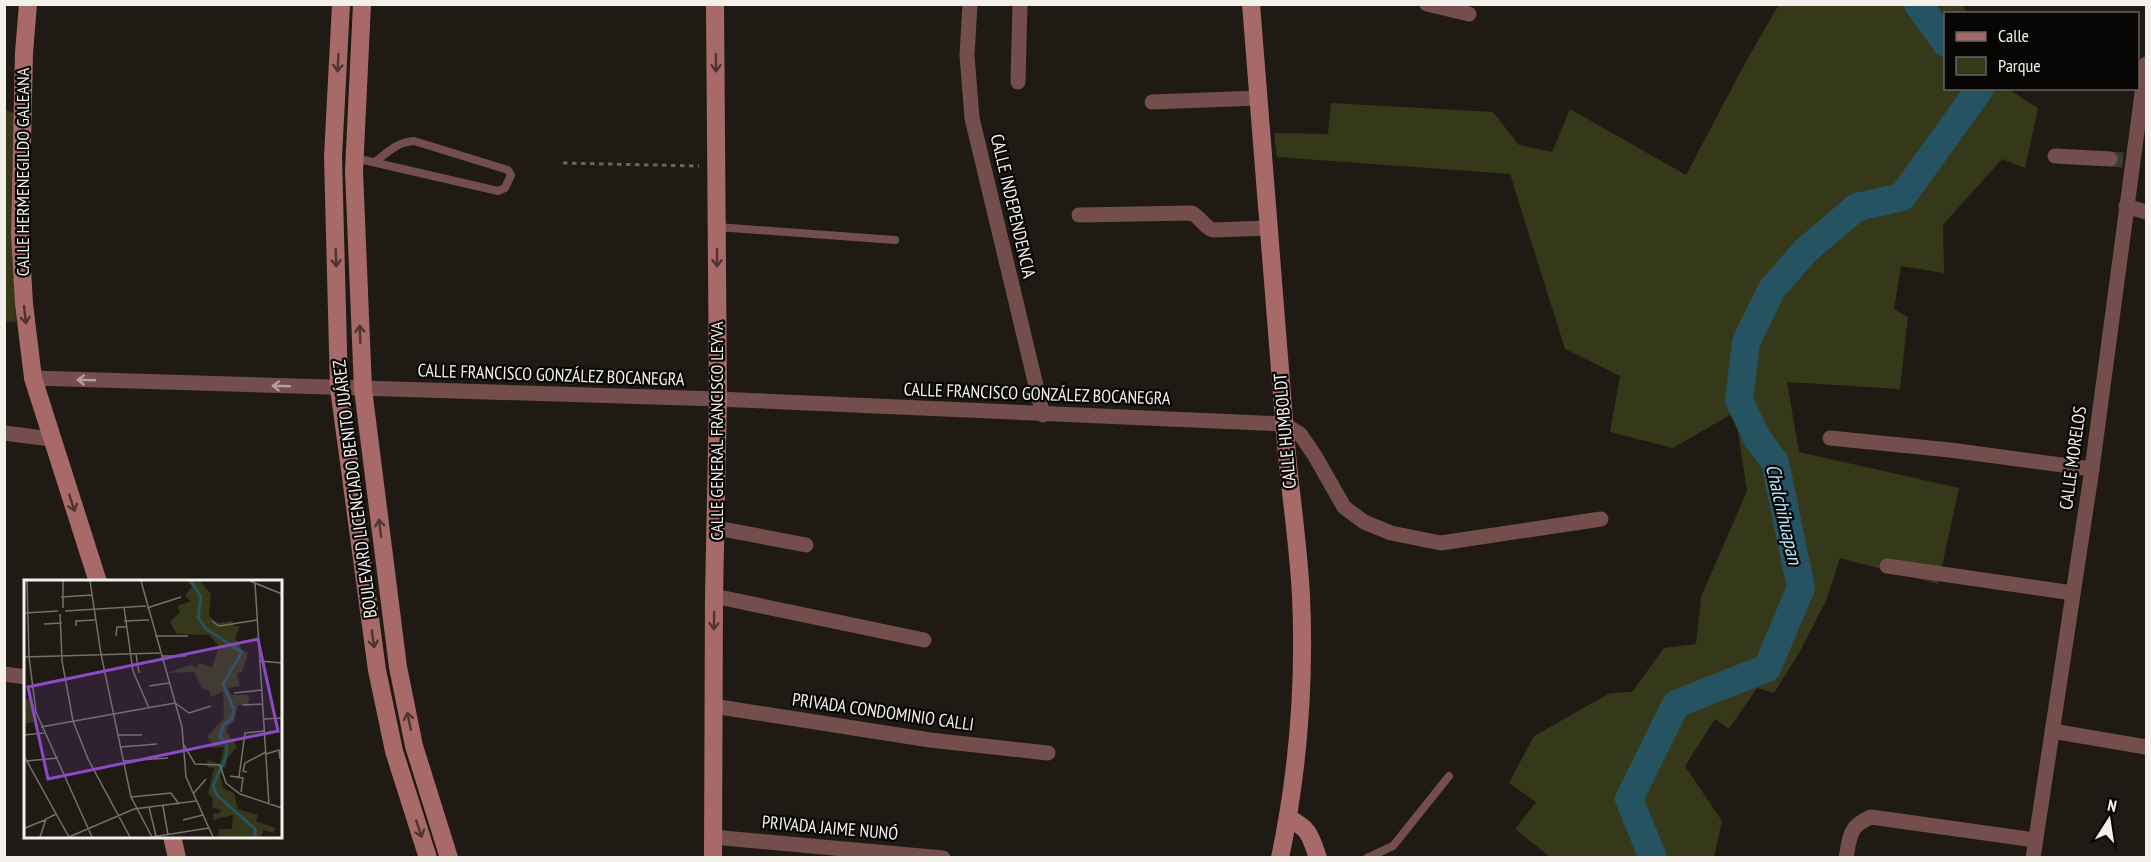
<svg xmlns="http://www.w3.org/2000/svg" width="2151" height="862" viewBox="0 0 2151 862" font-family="'PT Sans Narrow',sans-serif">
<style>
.green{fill:#35391a}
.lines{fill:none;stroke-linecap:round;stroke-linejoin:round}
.river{stroke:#255361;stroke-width:28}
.street-tunnel{stroke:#3f3b34;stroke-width:15;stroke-dasharray:15 8;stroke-linecap:butt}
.path{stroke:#69655f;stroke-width:3;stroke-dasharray:4.5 4.5;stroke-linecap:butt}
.lane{stroke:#744e4c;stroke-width:8}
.street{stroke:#744e4c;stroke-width:15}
.secondary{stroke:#a76a68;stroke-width:18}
.oneway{stroke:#4f3331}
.oneway2{stroke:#b49f9c}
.labels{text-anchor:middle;stroke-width:4.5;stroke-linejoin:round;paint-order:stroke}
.street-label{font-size:18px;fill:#f3f0eb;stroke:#070604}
.water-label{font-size:20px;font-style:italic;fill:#abe8fd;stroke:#070604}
.inset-river{fill:none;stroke:#255361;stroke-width:3}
.inset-road{fill:none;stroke:#74706a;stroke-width:1.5}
.view{fill:#8d49c6;fill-opacity:0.15;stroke:#8d49c6;stroke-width:3}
.inset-edge{fill:none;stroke:#f3f0eb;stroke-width:3}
</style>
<rect width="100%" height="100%" fill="#1f1b14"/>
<g class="green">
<polygon points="1779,4 1963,5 1966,13 1946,14 1946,88 2008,89 2038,108 2025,168 2002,159 1943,225 1944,273 1901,266 1894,309 1908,317 1900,389 1787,382 1799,452 1959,488 1938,584 1840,558 1826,601 1799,653 1774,693 1757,688 1729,729 1715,719 1685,766 1722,821 1714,857 1550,857 1515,829 1536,802 1509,783 1534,736 1610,693 1632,692 1664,648 1696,644 1701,597 1747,491 1735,412 1673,448 1610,432 1620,376 1565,349 1510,174 1277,157 1274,133 1328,134 1331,103 1493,112 1519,145 1552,152 1570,109 1686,175 1743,67"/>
<polygon points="5,110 14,113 11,220 16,322 5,321"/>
</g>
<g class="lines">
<g class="river">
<polyline points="1918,4 1946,43"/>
<polyline points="1653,858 1629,799 1676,704 1767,668 1801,588 1775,462 1757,438 1739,400 1746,342 1772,289 1805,251 1857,207 1902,197 1979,90 1978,88"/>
</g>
<polyline class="street-tunnel" points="2110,159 2123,160"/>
<polyline class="path" points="563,163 699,166"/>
<g class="lane">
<path d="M 355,158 L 498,191 L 505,188 L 511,175 L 508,170 L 414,141 C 397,142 388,152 375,162"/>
<polyline points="717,227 895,240"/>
<polyline points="1367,858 1393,846 1449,776"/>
</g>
<g class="street">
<polyline points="970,4 967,55 972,118 1043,415"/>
<polyline points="1427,4 1469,14"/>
<polyline points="1018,82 1020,4"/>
<polyline points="1152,102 1259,98"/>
<polyline points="2055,156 2110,159"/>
<polyline points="2126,206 2146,212"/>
<path d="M 1079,215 L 1192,213 C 1201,218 1204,227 1213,230 L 1269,228"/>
<polyline points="33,378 718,399 1284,424 1300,434 1315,456 1344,507 1364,522 1391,533 1441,543 1601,519"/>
<polyline points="4,433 51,439"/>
<polyline points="1830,438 1950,450 2092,469"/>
<polyline points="717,528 806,545"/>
<polyline points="1887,566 2073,593"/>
<polyline points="714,596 924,640"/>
<polyline points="4,674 26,677"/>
<polyline points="713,706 930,740 1048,753"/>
<polyline points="2052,731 2146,747"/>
<polyline points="713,837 943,858"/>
<path d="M 1846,858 C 1850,836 1849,826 1871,817 L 2035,840"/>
<polyline points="2033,858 2092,469 2146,64"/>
</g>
<g class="secondary">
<polyline points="28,4 24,53 20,234 24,304 33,378 98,582"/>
<polyline points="341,4 333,157 339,388 377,670 394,751 428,858"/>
<polyline points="362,4 354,171 363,389 398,667 414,746 449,858"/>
<path d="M 1251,4 C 1262,143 1273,282 1284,420 C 1288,479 1298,537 1301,596 C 1305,683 1298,772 1280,858"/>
<path d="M 1288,818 C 1310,829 1310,835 1318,858"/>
<polyline points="172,836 177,858"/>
<polyline points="713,858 714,596 718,399 715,4"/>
</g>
</g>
<defs><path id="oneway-shaft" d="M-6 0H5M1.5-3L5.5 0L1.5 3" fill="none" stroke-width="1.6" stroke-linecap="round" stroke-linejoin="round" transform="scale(1.5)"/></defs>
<g class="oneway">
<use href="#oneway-shaft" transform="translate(338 63) rotate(93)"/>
<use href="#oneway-shaft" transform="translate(716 63) rotate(89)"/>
<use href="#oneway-shaft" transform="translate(336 258) rotate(88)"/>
<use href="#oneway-shaft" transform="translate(717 258) rotate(90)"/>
<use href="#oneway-shaft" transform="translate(25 315) rotate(83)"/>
<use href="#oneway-shaft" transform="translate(360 334) rotate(-92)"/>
<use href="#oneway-shaft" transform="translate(72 503) rotate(72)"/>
<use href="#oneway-shaft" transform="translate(380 528) rotate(-97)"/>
<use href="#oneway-shaft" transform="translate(714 621) rotate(91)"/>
<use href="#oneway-shaft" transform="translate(373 639) rotate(82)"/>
<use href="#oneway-shaft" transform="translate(409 721) rotate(-102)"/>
<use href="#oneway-shaft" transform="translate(419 829) rotate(72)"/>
</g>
<g class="oneway2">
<use href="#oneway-shaft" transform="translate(86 380) rotate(-178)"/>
<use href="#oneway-shaft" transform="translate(281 386) rotate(-178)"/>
</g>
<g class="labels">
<g class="street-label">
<text transform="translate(23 172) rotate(-90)" y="6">CALLE HERMENEGILDO GALEANA</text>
<text transform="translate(1013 206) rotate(77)" y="6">CALLE INDEPENDENCIA</text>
<text transform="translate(551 375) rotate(2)" y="6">CALLE FRANCISCO GONZÁLEZ BOCANEGRA</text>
<text transform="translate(1037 394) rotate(2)" y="6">CALLE FRANCISCO GONZÁLEZ BOCANEGRA</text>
<text transform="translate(717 431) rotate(-90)" y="6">CALLE GENERAL FRANCISCO LEYVA</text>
<text transform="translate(1285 431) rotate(-95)" y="6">CALLE HUMBOLDT</text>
<text transform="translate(2073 458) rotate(-82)" y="6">CALLE MORELOS</text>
<text transform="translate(355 489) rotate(-97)" y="6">BOULEVARD LICENCIADO BENITO JUÁREZ</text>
<text transform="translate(883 712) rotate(8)" y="6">PRIVADA CONDOMINIO CALLI</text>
<text transform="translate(830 828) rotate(5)" y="6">PRIVADA JAIME NUNÓ</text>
</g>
<g class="water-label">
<text transform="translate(1784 514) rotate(77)" y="7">Chalchihuapan</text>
</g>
</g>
<g transform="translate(24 580)">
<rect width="258" height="258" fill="#1f1b14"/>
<path d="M 162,1 L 176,1 L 187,14 L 185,36 L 193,43 L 209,41 L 210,46 L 216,46 L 211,58 L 218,70 L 224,73 L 218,92 L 213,93 L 216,106 L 204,108 L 207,115 L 225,115 L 224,126 L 214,125 L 210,141 L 204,146 L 202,151 L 213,167 L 203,178 L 202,187 L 195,191 L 199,208 L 210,213 L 214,229 L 234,235 L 232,241 L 251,248 L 250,253 L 239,250 L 237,257 L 195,257 L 195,249 L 208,249 L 209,235 L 189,240 L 189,234 L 196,233 L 197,230 L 188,227 L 189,219 L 184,214 L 190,188 L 184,187 L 183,180 L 196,184 L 200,167 L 186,168 L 189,164 L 183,157 L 200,138 L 199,112 L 186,117 L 186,111 L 179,109 L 170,92 L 143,93 L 166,85 L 173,88 L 174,83 L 188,87 L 195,66 L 185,55 L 153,54 L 146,42 L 156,32 L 153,26 L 167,21 L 161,16 L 168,6 ZM 0,119 L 8,119 L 13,141 L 0,144 Z" fill="#35391a"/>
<path class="inset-river" d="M 167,1 L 177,17 L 174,37 L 182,49 L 218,72 L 199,104 L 210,129 L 208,139 L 199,145 L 196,156 L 203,165 L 202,177 L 189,206 L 193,215 L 231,249 L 231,257"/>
<path class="inset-road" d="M 3,1 L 5,77 L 12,132 L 68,257M 66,1 L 77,74 L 107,217 L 128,257M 117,1 L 158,147 L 162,197 L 189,257M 226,1 L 258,14M 231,3 L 245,225M 37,17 L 68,15M 100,27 L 109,91 L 125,128M 39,28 L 39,1M 123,28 L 157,17M 41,31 L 122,26M 0,33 L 34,31M 36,34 L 38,81 L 49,141 L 64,179 L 106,257M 100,41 L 125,40M 188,41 L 195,46 L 233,40M 20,44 L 38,43M 52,46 L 52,41 L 71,40M 92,56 L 93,47 L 102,47M 131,56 L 164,56M 112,74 L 115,93M 138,76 L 162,76M 0,77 L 136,73M 236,81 L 258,83M 125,106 L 145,103M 210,113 L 238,110M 219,125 L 239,124M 240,139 L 258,138M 17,147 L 151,123 L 165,133 L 187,126M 0,155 L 20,153M 94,155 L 118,155M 160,165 L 171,184 L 196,185 L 202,203 L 216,214 L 258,228M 97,167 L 133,164M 242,174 L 255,170 L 256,179M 0,176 L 45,257M 2,181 L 34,178M 100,181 L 144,178M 223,192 L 219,191 L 221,183 L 242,172M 206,196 L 219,198 L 217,212M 215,197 L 221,153 L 241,151M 169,214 L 182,199M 107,217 L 147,213 L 155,224M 139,226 L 144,255M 125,227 L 132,256M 159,240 L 179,235M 1,248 L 21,240M 16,257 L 22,239 L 32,234M 45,257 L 110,229 L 172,221M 128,257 L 185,248"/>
<path class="view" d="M 234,59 L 254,151 L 24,199 L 4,107 Z"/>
<rect width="258" height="258" class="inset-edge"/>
</g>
<rect width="2151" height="862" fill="none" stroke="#f3f0eb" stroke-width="12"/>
<rect x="1944" y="12" width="195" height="78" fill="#070604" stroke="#656460" stroke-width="1.5"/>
<rect x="1956" y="32" width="30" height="9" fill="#a76a68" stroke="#656460" stroke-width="1.5"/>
<text x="1998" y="42" font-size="18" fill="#f3f0eb">Calle</text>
<rect x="1956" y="57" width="30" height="18" fill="#35391a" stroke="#656460" stroke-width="1.5"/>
<text x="1998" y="72" font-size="18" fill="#f3f0eb">Parque</text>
<g transform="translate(2109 820) rotate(12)" stroke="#070604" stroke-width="4.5" paint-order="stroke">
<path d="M0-4.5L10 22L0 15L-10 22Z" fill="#f3f0eb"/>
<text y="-9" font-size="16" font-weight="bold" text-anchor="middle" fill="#f3f0eb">N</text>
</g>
</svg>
